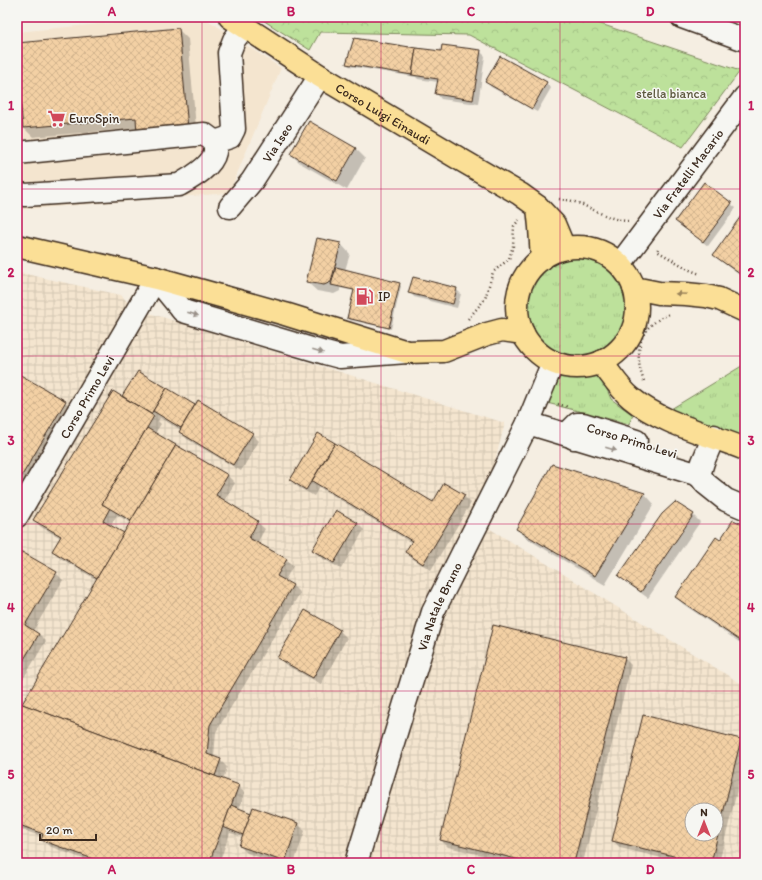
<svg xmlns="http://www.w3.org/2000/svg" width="762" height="880" viewBox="0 0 762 880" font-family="Itim,sans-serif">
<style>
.built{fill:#f4e5cf}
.industrial{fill:url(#industrial-grid);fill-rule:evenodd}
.grass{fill:url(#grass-tufts);stroke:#7c865c}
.park{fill:url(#park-crowns);stroke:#7c865c}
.shadow{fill:#0003;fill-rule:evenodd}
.building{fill:url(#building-cross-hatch);stroke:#3b2a1e;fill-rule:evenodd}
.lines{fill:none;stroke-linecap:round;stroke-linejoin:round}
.minor-casing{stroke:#3b2a1e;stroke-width:25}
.major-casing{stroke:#3b2a1e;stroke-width:25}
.path{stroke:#3b2a1e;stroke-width:2.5;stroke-dasharray:1 3;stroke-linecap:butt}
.minor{stroke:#f6f6f2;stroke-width:22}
.major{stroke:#fbdf96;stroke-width:22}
.oneway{fill:#9b845a}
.oneway2{fill:#989088}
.grid{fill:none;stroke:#c2185b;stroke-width:1;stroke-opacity:0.55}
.labels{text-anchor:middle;stroke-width:3;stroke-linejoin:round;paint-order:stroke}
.park-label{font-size:13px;fill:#5c583d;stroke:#f6f6f2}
.street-label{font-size:13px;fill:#3b2a1e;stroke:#f6f6f2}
.poi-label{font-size:13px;fill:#3b2a1e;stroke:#f6f6f2;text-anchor:start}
.neatline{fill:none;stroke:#c2185b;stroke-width:1.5}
.grid-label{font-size:13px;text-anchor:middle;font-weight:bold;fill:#c2185b}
</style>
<defs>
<pattern id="industrial-grid" width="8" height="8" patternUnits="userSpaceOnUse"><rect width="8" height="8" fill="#f4e5cf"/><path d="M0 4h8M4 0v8" fill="none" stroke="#d2c5b1"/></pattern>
<pattern id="grass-tufts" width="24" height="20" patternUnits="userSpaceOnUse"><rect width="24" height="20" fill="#bde19b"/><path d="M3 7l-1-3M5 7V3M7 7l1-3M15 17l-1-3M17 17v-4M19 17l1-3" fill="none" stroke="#a3c185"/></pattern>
<pattern id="park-crowns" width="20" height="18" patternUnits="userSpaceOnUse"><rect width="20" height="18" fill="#bde19b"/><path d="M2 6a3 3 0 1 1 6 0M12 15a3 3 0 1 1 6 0" fill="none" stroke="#a3c185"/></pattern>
<pattern id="building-cross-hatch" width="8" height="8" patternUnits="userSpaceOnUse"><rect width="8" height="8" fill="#f3d0a4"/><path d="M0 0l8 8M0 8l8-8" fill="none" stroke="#d1b38d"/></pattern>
</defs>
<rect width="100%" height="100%" fill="#f5eee2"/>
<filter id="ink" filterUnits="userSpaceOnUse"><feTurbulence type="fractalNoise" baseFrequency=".025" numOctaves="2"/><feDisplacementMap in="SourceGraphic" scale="8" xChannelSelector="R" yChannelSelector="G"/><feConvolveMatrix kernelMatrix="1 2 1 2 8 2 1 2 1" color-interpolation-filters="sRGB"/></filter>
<g filter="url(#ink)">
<polygon class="built" points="169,17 203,17 281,68 229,193 17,210 17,32"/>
<path class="industrial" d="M 17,272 L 121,295 L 133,308 L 505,423 L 479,522 L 745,686 L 745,863 L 17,863 ZM 692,810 L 716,810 L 716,834 L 692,834 Z"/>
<g class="grass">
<circle cx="577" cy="308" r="51"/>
<polygon points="745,364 745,442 666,412"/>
<path d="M 557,375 C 574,380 580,380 597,375 L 603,380 L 611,399 L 633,415 L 629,424 L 547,403 Z"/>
</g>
<polygon class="park" points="258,17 580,17 740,71 683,147 469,35 320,32 310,50"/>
<g class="shadow">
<polygon points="178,29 188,39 197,138 138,128 33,137 24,128 17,44"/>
<polygon points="480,51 485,56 478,104 441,99 437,94 438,82 418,79 416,77 349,66 347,64 442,52"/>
<polygon points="487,82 546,83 551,88 537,112 491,87"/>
<polygon points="309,122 356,149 365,158 347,190 300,163 291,154"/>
<polygon points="705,184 736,208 708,246 681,225"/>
<polygon points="745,219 745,279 722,262 715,255"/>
<polygon points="341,244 350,254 345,270 399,284 401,286 391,329 350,320 348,317 355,291 340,288 340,291 334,294 317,291 307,282"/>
<polygon points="456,289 461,294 457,308 414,297 410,292"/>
<path d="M 138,372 L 195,406 L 252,434 L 259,441 L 241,471 L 187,439 L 180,432 L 181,430 L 160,418 L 158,421 L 161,424 L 155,433 L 228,476 L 235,483 L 224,501 L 257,522 L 265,529 L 257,543 L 286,559 L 293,566 L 284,582 L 293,586 L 300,593 L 216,732 L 214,757 L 220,760 L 227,767 L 223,780 L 238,786 L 245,793 L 239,809 L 252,814 L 254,809 L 298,824 L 305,831 L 294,863 L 276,863 L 247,853 L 240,846 L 243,837 L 230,833 L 219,863 L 94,863 L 49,846 L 42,839 L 43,837 L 17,828 L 17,703 L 22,705 L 97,580 L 60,558 L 53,551 L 61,538 L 41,527 L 34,520 L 122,398 ZM 117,515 L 131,523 L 124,534 L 110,526 Z"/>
<polygon points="17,374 65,402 74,411 17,509"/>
<polygon points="319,434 433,503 464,496 471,503 431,570 413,559 406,552 412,543 319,487 314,496 298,487 291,480"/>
<polygon points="552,466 645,494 654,504 605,585 526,538 517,529"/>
<polygon points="693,515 700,522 648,598 627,583 619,576"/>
<polygon points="357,523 364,530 341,569 320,557 313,550"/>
<polygon points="745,526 745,646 683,604 676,597 720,542"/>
<polygon points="17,561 56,573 63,580 33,631 39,634 46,641 17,689"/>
<polygon points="305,612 340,631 347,638 321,684 286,665 279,658"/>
<polygon points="624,658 631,665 583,863 513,863 448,847 441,840"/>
<path d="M 741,739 L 745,744 L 745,759 L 719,863 L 683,863 L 620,848 L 613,840 ZM 692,810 L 716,810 L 716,834 L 692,834 Z"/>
</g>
<g class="building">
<polygon points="179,28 188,129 137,134 136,118 23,128 17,67 17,43"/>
<polygon points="354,38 416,48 412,75 346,64"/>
<polygon points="442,45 481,50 473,100 435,94 438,79 412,75 416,48 441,51"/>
<polygon points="500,56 547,82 532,109 485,82"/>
<polygon points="309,121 356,148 337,181 290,154"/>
<polygon points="704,182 732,203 703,242 675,221"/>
<polygon points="741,216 745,218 745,267 740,274 713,255"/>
<polygon points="317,238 341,243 331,282 324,285 306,282"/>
<polygon points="336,267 400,283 389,328 347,318 354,290 331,285"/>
<polygon points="413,277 457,288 453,304 408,293"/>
<polygon points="138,371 167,388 151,414 122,396"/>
<polygon points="17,373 66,401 17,484"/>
<polygon points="167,388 195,405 181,428 153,411"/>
<polygon points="113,391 154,416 102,504 110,508 103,521 124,533 97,578 52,551 61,536 33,520"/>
<polygon points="198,400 253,433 233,465 179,432"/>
<polygon points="147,428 176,445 131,521 102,504"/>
<polygon points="318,433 335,443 306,490 290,480"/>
<polygon points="335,443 433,502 444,483 465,495 423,564 405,552 412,541 312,481"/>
<polygon points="176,445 228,475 216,495 258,521 249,538 287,559 277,576 293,585 210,725 207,754 221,759 215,776 22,704"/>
<polygon points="552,464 645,493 595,576 516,529"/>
<polygon points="675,502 694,514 641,592 618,576 662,514"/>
<polygon points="336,510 358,523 334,563 312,550"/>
<polygon points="733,520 745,525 745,644 675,597 716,537 720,540"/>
<polygon points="22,552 57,572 25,625 39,634 17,671 17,559"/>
<polygon points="305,610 340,630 313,678 277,658"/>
<polygon points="493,625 625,657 574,863 532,863 440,840"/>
<polygon points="17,702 239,785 209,863 104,863 41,840 43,834 17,824"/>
<path d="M 643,715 L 741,739 L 711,863 L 702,863 L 612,841 ZM 692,810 L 716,810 L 716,834 L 692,834 Z"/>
<polygon points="231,805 251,813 243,835 223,827"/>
<polygon points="253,807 298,823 285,862 239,846"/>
</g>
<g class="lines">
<defs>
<g id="minor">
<polyline points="682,17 745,40"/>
<polyline points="215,142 230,137 234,129 229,53 234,40 244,27"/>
<path d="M 17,153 L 204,134 L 215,142 C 215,146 215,149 215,152 C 212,167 191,178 179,185 L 25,195 L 17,193"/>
<path id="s1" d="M 230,207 L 252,181 L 320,76"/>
<path id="s2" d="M 620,264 L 745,97"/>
<polyline points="528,423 699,475"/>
<polyline points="714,436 703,462 699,475 706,484 726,500 745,508"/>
<polyline points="574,438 572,435 571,430 577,424 583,424 636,441"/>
<path id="s3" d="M 17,516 L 156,278 L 183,311 L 325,353 L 340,357 L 407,352"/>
<path id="s4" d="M 356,863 L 433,612 L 528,423 L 553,362"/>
</g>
<g id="major">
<path id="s5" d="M 230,17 L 320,76 L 463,161 L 520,194 L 538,207 L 554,224 L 564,248"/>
<polyline points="538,207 540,227 542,259"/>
<polyline points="17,246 156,278 285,314 407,352 444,351 487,334 502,330 523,333"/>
<circle cx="577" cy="307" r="60"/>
<polyline points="634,288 659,293 686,294 706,296 719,299 745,311"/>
<path d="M 601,362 C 610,373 620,389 631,398 C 661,423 708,434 745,449"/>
</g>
</defs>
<use href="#minor" class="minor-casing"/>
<use href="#major" class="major-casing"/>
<g class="path">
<path d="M 559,199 C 564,200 570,200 575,202 C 593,208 608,220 628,221"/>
<polyline points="658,249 657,251 690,270 700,274"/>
<polyline points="468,319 485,299 493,272 509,259 513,246 514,226 519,220"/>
<path d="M 644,381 C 637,365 636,344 647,329 C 653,322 661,318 669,314"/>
<polyline points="558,404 568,407"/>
</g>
<use href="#minor" class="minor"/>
<use href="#major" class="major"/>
</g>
<defs><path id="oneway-solid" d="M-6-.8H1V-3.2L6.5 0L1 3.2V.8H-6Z"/></defs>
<use class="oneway" href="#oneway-solid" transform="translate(681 294) rotate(-178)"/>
<g class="oneway2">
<use href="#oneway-solid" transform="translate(193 314) rotate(17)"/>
<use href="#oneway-solid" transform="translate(318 351) rotate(17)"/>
<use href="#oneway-solid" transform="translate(611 449) rotate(16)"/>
</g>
</g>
<path class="grid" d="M 202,17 L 202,863M 381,17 L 381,863M 560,17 L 560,863M 17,189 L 745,189M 17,356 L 745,356M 17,524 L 745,524M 17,691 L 745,691"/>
<defs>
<symbol id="supermarket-bare" viewBox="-9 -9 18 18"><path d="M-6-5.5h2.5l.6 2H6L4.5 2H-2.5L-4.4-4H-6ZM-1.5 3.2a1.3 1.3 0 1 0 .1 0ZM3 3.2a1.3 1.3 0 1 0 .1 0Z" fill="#d1495b" stroke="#f6f6f2" stroke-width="2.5" paint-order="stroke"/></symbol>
<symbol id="fuel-bare" viewBox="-9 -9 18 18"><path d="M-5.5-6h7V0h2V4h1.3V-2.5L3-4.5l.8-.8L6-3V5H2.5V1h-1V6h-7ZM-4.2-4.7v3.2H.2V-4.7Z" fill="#d1495b" stroke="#f6f6f2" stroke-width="2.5" paint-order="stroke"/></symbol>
</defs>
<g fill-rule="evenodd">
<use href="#supermarket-bare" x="44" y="106" width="25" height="25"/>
<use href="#fuel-bare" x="352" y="284" width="25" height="25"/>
</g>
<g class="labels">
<g class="park-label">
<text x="671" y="98">stella bianca</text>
</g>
<g class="street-label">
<text dy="5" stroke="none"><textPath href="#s5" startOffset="181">Corso Luigi Einaudi</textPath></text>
<text dy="5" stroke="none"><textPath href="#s1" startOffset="80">Via Iseo</textPath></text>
<text dy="5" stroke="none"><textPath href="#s2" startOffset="113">Via Fratelli Macario</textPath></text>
<text dy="5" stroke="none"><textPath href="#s3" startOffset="138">Corso Primo Levi</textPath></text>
<text transform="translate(632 440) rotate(17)" y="5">Corso Primo Levi</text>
<text dy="5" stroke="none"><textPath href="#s4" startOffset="270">Via Natale Bruno</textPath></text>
</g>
<g class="poi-label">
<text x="69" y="123">EuroSpin</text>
<text x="378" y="301">IP</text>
</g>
</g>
<rect width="762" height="880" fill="none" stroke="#f6f6f2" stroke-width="44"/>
<g transform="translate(704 822)"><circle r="19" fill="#f6f6f2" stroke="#aba49d"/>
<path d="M0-3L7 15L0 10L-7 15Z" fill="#d1495b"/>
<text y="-6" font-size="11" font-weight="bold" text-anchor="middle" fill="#3b2a1e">N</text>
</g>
<path d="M40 834v6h56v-6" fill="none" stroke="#3b2a1e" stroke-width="2"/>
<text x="46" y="834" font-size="12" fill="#3b2a1e" stroke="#f6f6f2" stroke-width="3" paint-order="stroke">20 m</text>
<rect x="22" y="22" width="718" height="836" class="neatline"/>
<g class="grid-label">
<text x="112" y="16">A</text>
<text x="291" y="16">B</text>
<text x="471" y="16">C</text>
<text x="650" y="16">D</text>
<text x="11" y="110">1</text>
<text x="751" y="110">1</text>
<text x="11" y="277">2</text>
<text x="751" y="277">2</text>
<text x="11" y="445">3</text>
<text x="751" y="445">3</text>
<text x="11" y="612">4</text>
<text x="751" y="612">4</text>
<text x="11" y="779">5</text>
<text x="751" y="779">5</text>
<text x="112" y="874">A</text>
<text x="291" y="874">B</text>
<text x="471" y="874">C</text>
<text x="650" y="874">D</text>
</g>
</svg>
